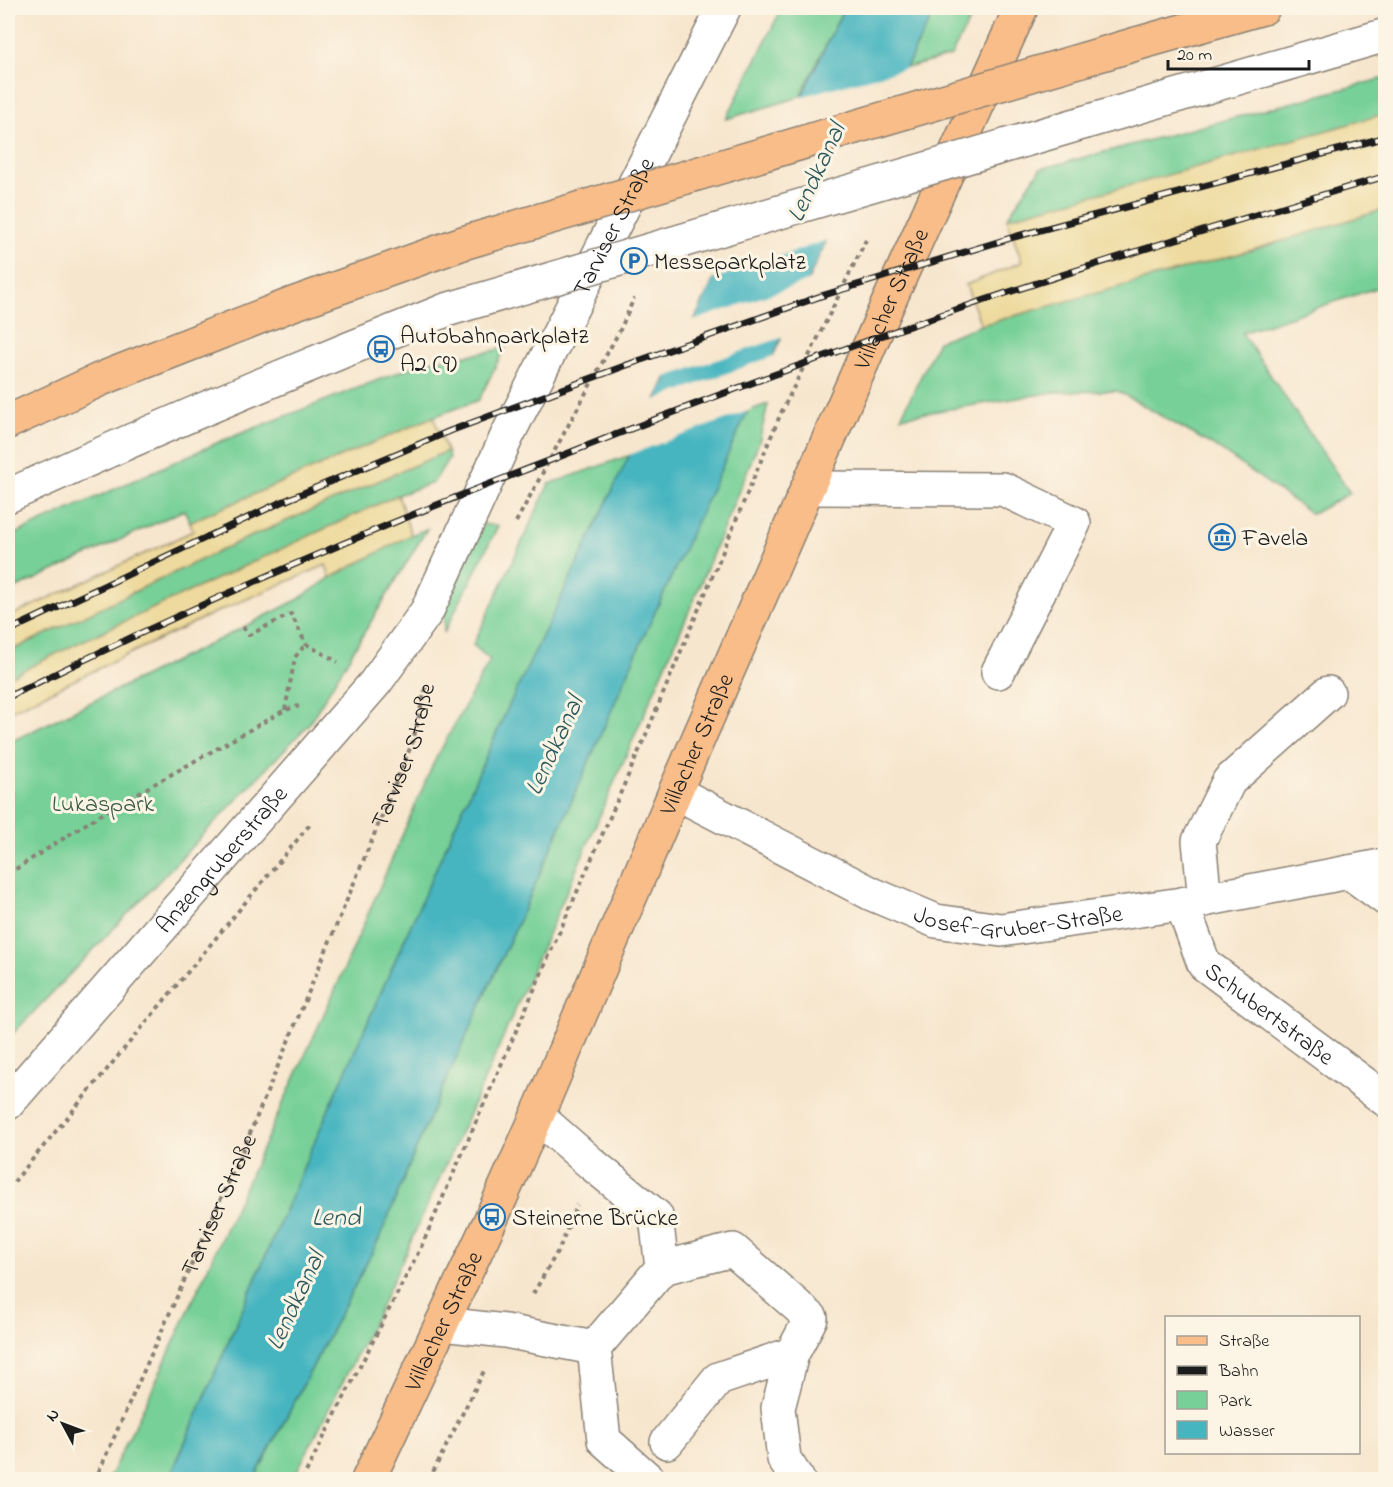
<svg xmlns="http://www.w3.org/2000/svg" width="1393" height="1487" viewBox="0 0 1393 1487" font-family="'Indie Flower',sans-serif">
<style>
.green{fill:#76d097;stroke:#49765a;stroke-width:1.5}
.sand{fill:#eeda9e;stroke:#857b5d;stroke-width:1.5}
.water{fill:#46b5c0;stroke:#31686e;stroke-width:1.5}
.pier{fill:#f7e6ce}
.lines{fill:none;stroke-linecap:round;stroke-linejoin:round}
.minor-casing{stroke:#8a8175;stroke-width:36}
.major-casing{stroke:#8a8175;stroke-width:36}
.path{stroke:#8a8175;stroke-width:4;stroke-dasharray:4.5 4.5;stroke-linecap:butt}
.minor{stroke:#fff;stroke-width:33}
.major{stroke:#f8bd88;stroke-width:33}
.rail-casing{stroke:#1c1c1c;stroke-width:7}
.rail{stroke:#fcf5e5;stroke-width:4.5;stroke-dasharray:14;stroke-linecap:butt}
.minor-bridge-casing{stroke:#8a8175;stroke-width:36;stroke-linecap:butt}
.major-bridge-casing{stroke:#8a8175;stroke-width:36;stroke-linecap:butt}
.minor-bridge{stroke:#fff;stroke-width:33}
.major-bridge{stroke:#f8bd88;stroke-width:33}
.labels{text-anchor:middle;stroke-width:6;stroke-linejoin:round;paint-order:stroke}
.street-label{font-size:24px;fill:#1c1c1c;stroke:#fcf5e5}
.poi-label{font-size:24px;fill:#1c1c1c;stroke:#fcf5e5;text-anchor:start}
.park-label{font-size:24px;fill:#3c5b47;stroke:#fcf5e5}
.water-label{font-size:26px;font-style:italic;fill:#2d595e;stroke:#fcf5e5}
</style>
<rect width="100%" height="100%" fill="#fcf5e5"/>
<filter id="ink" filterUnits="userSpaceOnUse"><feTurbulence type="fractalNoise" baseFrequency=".0167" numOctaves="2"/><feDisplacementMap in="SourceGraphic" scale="12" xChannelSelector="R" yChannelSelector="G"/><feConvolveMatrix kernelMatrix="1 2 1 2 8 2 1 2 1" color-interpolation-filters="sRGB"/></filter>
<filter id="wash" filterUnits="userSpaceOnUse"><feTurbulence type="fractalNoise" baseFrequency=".008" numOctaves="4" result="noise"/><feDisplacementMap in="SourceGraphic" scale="24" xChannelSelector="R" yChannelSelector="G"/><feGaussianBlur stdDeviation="1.35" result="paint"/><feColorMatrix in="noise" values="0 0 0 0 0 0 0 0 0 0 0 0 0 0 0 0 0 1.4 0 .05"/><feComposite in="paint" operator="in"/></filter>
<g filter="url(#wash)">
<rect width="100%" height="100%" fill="#f7e6ce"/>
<g class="green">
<polygon points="782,8 844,8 800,97 726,119"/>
<polygon points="936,8 976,8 951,56 906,68"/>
<polygon points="1385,78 1385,114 1147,181 1007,218 1040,169"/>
<polygon points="1385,209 1385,285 1242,333 1350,493 1312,514 1219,449 1118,391 1055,392 901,417 938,341 981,325 1252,250"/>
<polygon points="505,347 479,400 433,417 190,522 184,510 8,592 8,537 219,442 424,362 493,351"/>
<polygon points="768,404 759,442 690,609 480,1090 378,1313 293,1479 254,1480 379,1239 425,1127 534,887 644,636 747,411"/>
<polygon points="447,451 449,458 433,483 398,495 76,644 8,678 8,652 238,542"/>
<polygon points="630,455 504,716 324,1120 169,1479 108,1480 151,1392 339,981 434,762 490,660 473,645 549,484"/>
<polygon points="483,524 498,526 444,633 444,609"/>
<polygon points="427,529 309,724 8,1039 8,743 226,636 297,600 330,578 411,535"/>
</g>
<g class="sand">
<polygon points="1385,114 1385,209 1252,250 981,325 966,285 1022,262 1007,218 1147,181"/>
<polygon points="433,417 447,451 238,542 8,652 8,617 193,531 190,522"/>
<polygon points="398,495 411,535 330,578 326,565 212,614 8,712 8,678 76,644"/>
</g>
<polygon class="water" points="844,8 936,8 913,53 644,636 534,887 425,1127 379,1239 254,1479 169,1480 324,1120 504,716"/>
<g class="pier">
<polygon points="910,67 830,239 710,280 796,98"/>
<polygon points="811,280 784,337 663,378 690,322"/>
<polygon points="776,355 751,410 626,456 652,401"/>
</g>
</g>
<g filter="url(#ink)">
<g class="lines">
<defs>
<g id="minor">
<polyline points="1086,122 1386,35"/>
<polyline points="809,488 1003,489 1074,523 998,672"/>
<path d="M 8,496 C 152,430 298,368 446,310"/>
<path id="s2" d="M 675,792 L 872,894 L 936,921 L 1001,930 L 1182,904 L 1386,865"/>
<polyline points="1349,872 1386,899"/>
<polyline points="1205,900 1199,841 1229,781 1328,693"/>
<path id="s3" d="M 1182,904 L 1204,964 L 1386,1100"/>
<path id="s4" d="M 8,1103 L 375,683 L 427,611 L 508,434 L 724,8"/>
<polyline points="662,1268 733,1250 811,1318 792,1354 778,1408 784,1459 798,1480"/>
<polyline points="442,1324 505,1331 594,1348 662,1268 656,1216 592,1164 537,1116"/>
<polyline points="594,1348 604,1440 649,1480"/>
<polyline points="667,1442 718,1379 792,1354"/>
</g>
<g id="major">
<polyline points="1136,44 1263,8"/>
<polyline points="8,422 101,379 290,305 463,243"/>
<path id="s5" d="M 368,1480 L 492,1217 L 537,1116 L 675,792 L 886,308 L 1021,8"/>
</g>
</defs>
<use href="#minor" class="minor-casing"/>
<use href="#major" class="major-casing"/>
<g class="path">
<polyline points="516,522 621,328 634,298"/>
<polyline points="243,627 249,635 291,614 306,644 338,662"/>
<polyline points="285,710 295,657 306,644"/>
<polyline points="8,874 103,813 285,710 299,706"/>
<polyline points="8,1189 312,822"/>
<polyline points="533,1294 559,1249 577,1205"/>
<path id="s1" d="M 95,1480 L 248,1138 L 413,741 L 426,686"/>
<polyline points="302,1480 422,1245 642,744 781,413 866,240"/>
<polyline points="429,1480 485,1369"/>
</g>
<use href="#minor" class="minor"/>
<use href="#major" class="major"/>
<defs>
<g id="rail">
<polyline points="8,631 275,505 450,431 627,365 821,296 1014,237 1386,137"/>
<path d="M 8,697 C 185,609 366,531 551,460 C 693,404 837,350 982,301 C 1115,257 1251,216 1386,176"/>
</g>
</defs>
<use href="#rail" class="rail-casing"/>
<use href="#rail" class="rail"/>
<defs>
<polyline id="minor-bridge" points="446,310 1086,122"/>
<polyline id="major-bridge" points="463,243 1136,44"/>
</defs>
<use href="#minor-bridge" class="minor-bridge-casing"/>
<use href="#major-bridge" class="major-bridge-casing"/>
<use href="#minor-bridge" class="minor-bridge"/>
<use href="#major-bridge" class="major-bridge"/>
</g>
</g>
<defs>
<symbol id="parking-ring" viewBox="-11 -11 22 22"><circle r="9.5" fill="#fcf5e5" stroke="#1f6fb2" stroke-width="1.5"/><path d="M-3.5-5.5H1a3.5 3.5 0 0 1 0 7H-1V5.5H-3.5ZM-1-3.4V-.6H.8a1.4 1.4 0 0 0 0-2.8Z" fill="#1f6fb2"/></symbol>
<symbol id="bus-ring" viewBox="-11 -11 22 22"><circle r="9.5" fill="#fcf5e5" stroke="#1f6fb2" stroke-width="1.5"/><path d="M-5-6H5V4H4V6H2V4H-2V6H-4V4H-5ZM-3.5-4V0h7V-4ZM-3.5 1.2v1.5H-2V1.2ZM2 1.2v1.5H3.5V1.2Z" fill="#1f6fb2"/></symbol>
<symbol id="museum-ring" viewBox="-11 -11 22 22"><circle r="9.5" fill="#fcf5e5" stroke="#1f6fb2" stroke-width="1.5"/><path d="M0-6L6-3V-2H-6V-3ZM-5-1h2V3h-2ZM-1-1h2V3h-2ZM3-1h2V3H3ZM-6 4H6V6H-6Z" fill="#1f6fb2"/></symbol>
</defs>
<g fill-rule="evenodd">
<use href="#parking-ring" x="619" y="246" width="30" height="30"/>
<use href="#bus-ring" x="366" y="334" width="30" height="30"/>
<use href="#museum-ring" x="1207" y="522" width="30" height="30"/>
<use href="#bus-ring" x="477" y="1202" width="30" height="30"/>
</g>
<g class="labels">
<g class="street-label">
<text dy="8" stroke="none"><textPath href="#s4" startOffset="1074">Tarviser Straße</textPath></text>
<text dy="8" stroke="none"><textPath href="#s5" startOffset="1292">Villacher Straße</textPath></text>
<text dy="8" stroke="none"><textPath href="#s5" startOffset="806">Villacher Straße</textPath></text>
<text dy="8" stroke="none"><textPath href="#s1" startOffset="788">Tarviser Straße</textPath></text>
<text dy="8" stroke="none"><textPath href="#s4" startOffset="324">Anzengruberstraße</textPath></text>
<text dy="8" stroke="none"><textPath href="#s2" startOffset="374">Josef-Gruber-Straße</textPath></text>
<text dy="8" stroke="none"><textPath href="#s3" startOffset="146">Schubertstraße</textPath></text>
<text dy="8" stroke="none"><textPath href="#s1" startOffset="302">Tarviser Straße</textPath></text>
<text dy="8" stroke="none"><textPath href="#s5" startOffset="176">Villacher Straße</textPath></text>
</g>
<g class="poi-label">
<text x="654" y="269">Messeparkplatz</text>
<text x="400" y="343">Autobahnparkplatz<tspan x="400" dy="28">A2 (9)</tspan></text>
<text x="1242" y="545">Favela</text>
<text x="512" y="1225">Steinerne Brücke</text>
</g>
<g class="park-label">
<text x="103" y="811">Lukaspark</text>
</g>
<g class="water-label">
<text transform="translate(815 172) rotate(-65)" y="9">Lendkanal</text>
<text transform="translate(553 745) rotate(-65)" y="9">Lendkanal</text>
<text x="336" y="1225">Lend</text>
<text transform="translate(294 1300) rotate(-65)" y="9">Lendkanal</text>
</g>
</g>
<rect width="1393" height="1487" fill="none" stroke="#fcf5e5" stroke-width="30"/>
<rect x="1165" y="1316" width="195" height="138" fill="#fcf5e5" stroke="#a29e95" stroke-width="1.5"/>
<rect x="1177" y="1336" width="30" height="9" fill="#f8bd88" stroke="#a29e95" stroke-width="1.5"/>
<text x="1219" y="1346" font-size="18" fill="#1c1c1c">Straße</text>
<rect x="1177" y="1366" width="30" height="9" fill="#1c1c1c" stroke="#a29e95" stroke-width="1.5"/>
<text x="1219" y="1376" font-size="18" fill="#1c1c1c">Bahn</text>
<rect x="1177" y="1391" width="30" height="18" fill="#76d097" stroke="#a29e95" stroke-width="1.5"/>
<text x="1219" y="1406" font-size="18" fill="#1c1c1c">Park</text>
<rect x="1177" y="1421" width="30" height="18" fill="#46b5c0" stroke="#a29e95" stroke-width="1.5"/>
<text x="1219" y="1436" font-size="18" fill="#1c1c1c">Wasser</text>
<g transform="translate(63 1424) rotate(311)" stroke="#fcf5e5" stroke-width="4.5" paint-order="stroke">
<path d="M0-4.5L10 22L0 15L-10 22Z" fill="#1c1c1c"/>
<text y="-9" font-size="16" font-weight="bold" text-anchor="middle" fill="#1c1c1c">N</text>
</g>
<path d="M1168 60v9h141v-9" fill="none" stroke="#1c1c1c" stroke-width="3"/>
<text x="1177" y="60" font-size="18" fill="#1c1c1c" stroke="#fcf5e5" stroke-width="4.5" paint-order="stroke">20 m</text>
</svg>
